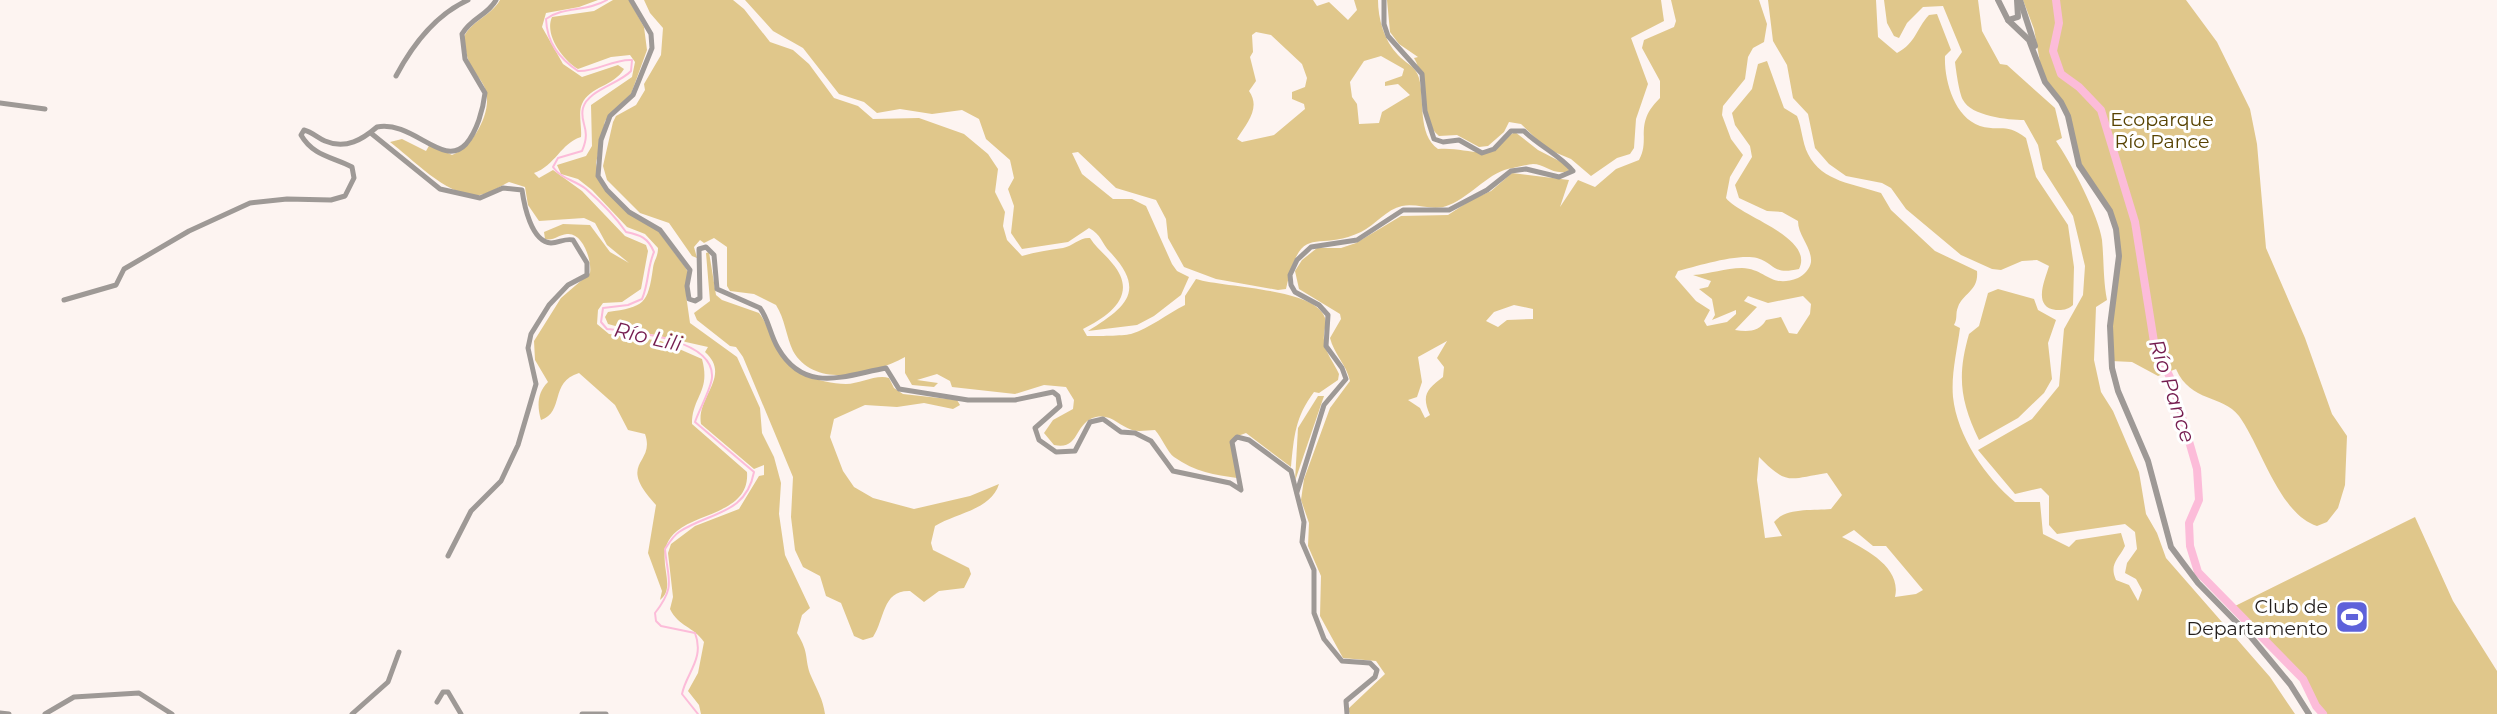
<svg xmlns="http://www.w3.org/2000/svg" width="2497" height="714" viewBox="0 0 2497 714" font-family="Montserrat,sans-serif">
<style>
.green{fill:#e0c78b;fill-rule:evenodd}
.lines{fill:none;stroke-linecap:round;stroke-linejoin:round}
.stream{stroke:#fcbcd9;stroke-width:2}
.river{stroke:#fcbcd9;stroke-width:8}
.minor{stroke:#9e9996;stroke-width:5}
.tertiary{stroke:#9e9996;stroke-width:6}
.labels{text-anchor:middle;stroke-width:6;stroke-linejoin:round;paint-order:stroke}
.park-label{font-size:19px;fill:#574201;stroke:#fff}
.poi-label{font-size:19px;fill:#241f1d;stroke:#fff;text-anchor:end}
.water-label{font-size:21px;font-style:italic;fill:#751c4f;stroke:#fff}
</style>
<rect width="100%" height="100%" fill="#fdf4f1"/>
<g class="green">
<path d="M 500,0 L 598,0 L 579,7 L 546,13 L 542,27 L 563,64 L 582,77 L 618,65 L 624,69 C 613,87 590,86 582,104 C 578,112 582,127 581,137 C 561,143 555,166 534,173 L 539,178 L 553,170 L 582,191 L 625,236 L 646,245 L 648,251 L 641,289 L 622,302 L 603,303 L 598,310 L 597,324 L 609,334 L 661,341 L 702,359 C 711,392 692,396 692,424 L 747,472 C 750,512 700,512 677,531 C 649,554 680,585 660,600 L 662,591 L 648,553 L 656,505 C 615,461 656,465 645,434 L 628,430 L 615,405 L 579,373 C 549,382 565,412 541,420 C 537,406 537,393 548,382 L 535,360 L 534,341 L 561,298 L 590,273 C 592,261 583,232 567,234 C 558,235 554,241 545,239 L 544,232 L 563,224 L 590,225 L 610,252 L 629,263 L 607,245 L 595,223 L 584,218 L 539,221 L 528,205 L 525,187 L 509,182 C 501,186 492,192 484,194 C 453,203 413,159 390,142 L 402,139 L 426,151 L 430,144 L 452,155 C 472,148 492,113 486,92 C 484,81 474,74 470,64 C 466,56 465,45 464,37 C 471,21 491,16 500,0 Z"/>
<path d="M 613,0 L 629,0 L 644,27 L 647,50 L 631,94 L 605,121 L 596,163 L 599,178 L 624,210 L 657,229 L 685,267 L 689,274 L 686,295 L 690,323 L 737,357 L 760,408 L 762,433 L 774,457 L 781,483 L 779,514 L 785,555 L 810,608 L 802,615 L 797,633 C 810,654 804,659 811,676 C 817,690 823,699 825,714 L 701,714 L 699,705 L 688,691 L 698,673 L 704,642 C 694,627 678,626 670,609 L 673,597 L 668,553 L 671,544 L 695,526 L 739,509 L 759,476 L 764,475 L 764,465 L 754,469 L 701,424 C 696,397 732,376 705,352 L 708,347 L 619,327 L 608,324 L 605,317 L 608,312 C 644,307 648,304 653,268 C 654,260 658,257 658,248 L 645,234 L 627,227 L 592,190 L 578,179 L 561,174 L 557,165 L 586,156 L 592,146 L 591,105 L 632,77 L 635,62 L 630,55 L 611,57 L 578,69 C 563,60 544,35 552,17 L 594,11 Z"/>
<path d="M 644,0 L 733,0 L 744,9 L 770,42 L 793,50 L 809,64 L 834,98 L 858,106 L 873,119 L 919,118 L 964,134 L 988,154 L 998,169 L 995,192 L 1005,212 L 1003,226 L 1007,240 L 1022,256 C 1036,252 1049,250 1063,248 C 1073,246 1080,237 1090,238 C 1096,248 1105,254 1112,263 C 1139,294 1111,315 1083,329 L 1087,336 C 1098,336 1122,336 1131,334 C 1150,328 1167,314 1185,305 L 1185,296 L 1196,279 C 1225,288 1316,288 1325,318 C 1327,325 1323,333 1324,340 C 1325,352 1334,363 1339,374 L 1338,380 L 1319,393 L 1314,392 C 1295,417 1294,437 1291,467 L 1246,433 L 1235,437 L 1232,448 L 1238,461 L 1237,478 C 1215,475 1195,472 1174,457 C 1168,453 1162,438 1155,430 C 1148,430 1139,432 1132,430 C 1119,426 1112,414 1096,417 C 1074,422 1080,451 1054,445 L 1044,433 L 1053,420 L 1073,409 L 1074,400 L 1066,387 L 1044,385 L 1015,394 L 952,387 L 950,381 L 937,374 L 917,380 L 938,383 L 934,387 L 912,385 L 905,373 L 905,357 C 874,374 815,390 793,351 C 786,336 785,319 776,305 L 754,294 L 730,291 L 727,286 L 727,247 L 714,238 L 704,243 L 700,240 L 694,247 L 697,258 L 692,256 L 669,223 L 640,213 L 607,180 L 603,166 L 613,122 L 616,116 L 636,105 L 645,90 L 644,84 L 661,55 L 663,28 L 650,13 Z"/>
<path d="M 745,0 L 1313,0 L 1317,6 L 1329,2 L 1348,20 L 1357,10 L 1354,0 L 1378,0 C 1378,18 1384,41 1398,55 C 1405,63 1416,66 1419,78 C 1425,100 1417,134 1438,149 C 1458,147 1474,155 1494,151 L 1502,140 L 1515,132 L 1538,150 L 1567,165 L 1569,171 C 1553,176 1545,164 1533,164 C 1529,164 1519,167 1513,168 C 1489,171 1472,196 1449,205 C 1434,212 1418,203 1402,206 C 1387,209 1375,225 1361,232 C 1314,254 1302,219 1286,289 L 1278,290 L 1216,279 L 1184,267 L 1168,238 L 1166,219 L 1156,200 L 1116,188 L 1078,152 L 1072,153 L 1082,174 L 1113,199 L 1132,199 L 1146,206 L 1172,264 L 1177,271 L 1189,277 L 1181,295 L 1154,316 L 1137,325 L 1088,331 C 1124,308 1148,292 1110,252 C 1102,244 1101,234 1089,228 L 1068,242 L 1022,249 L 1011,233 L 1014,206 L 1008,189 L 1014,178 L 1010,160 L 986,139 L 979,119 L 962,110 L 932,114 L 900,109 L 877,113 L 864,102 L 839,94 L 803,48 L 773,31 ZM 1256,32 L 1271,35 L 1302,64 L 1307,78 L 1305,87 L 1292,92 L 1292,99 L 1304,104 L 1305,109 L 1274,135 L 1242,142 L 1237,139 C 1247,123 1261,108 1249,91 L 1256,81 L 1250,57 L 1253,52 L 1252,35 ZM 1381,56 L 1404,69 L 1402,76 L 1385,82 L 1385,86 L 1398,84 L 1410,95 L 1382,112 L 1379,123 L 1359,124 L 1357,104 L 1352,97 L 1350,82 L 1364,61 Z"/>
<path d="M 1387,0 L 1661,0 L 1664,21 L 1631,38 L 1648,84 L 1636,119 L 1634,148 L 1630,154 L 1617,158 L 1591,176 L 1571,159 L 1547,149 L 1521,124 L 1509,122 L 1504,132 L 1488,146 L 1479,147 L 1457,135 L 1439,136 C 1418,119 1428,81 1414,58 L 1418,57 L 1399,44 L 1390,32 Z"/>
<path d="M 1671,0 L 1759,0 L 1767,24 L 1764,42 L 1753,48 L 1748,57 L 1745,79 L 1723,106 L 1722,115 L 1731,139 L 1743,155 L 1730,177 L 1726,198 C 1739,216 1815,237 1799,269 C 1772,275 1776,264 1757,258 C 1739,253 1696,266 1678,271 L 1675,277 L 1696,301 L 1710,310 L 1704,321 L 1707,326 L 1727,322 L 1736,314 L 1736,310 L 1712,320 L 1715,315 L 1712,299 L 1699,289 L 1708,287 L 1711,281 L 1693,275 C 1710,274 1725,268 1742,268 C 1767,269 1770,289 1798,278 C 1804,275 1810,269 1811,262 C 1812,247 1798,236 1798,221 L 1782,212 L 1767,211 L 1739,198 L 1735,185 L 1752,157 L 1750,146 L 1735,125 L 1732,113 L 1752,89 L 1758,64 L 1767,61 L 1784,108 L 1797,116 C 1802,128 1802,142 1808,154 C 1822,182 1855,184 1881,193 L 1891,210 L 1935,251 L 1977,271 C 1979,291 1963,293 1958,307 C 1955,314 1958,318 1954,325 L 1960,328 C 1957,351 1951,374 1953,397 C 1957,436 1986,478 2015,502 L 2040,502 L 2043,534 L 2069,547 L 2076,540 L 2121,533 L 2125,546 C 2118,560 2109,564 2116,580 L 2129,585 L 2138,601 L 2142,590 L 2136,579 L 2125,573 L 2127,563 L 2137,549 L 2135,532 L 2125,524 L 2057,534 L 2049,525 L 2049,496 L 2041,488 L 2015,494 L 1978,450 L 2032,419 L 2059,386 L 2064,329 L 2083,295 L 2085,266 L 2073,216 L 2043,169 L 2038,145 L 2024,120 C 2008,120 1971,116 1963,100 C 1959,93 1956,70 1955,62 L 1962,52 L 1943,6 L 1923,7 L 1907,23 L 1899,38 L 1894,36 L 1887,23 L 1884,0 L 1978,0 L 1982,31 L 2000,64 L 2007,65 L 2055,108 L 2062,138 L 2056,141 C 2070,161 2099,216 2102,240 C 2104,260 2103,279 2107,300 L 2096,307 L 2094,360 L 2101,392 L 2113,411 L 2139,472 L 2146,514 L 2157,533 L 2166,558 L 2270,677 L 2295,714 L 1350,714 L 1348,709 L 1385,674 L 1376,661 L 1343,658 L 1320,616 L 1321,576 L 1308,546 L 1309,523 L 1301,500 L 1304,479 L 1330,408 L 1350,381 C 1346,364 1334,354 1330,338 L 1341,319 L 1340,314 L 1299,289 L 1295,271 L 1302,260 L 1317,248 L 1341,248 L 1356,243 L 1401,216 L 1448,215 L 1471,200 L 1491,191 L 1512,173 L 1569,180 L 1560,207 L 1578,180 L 1595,187 L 1616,169 L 1639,160 C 1651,139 1633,124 1660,98 L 1660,81 L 1642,48 L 1644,40 L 1674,27 L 1676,21 ZM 1748,296 L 1768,303 L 1803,296 L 1811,304 L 1810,314 L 1797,334 L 1789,333 L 1781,317 L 1766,320 C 1759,332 1748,332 1735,330 L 1757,307 L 1744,301 ZM 1514,305 L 1533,309 L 1533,319 L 1507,320 L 1498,327 L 1486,321 L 1494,312 ZM 1447,341 L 1437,358 L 1444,367 L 1443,377 C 1427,389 1421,395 1430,415 L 1425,418 L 1420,408 L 1408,400 L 1417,397 L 1422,382 L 1418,357 ZM 1759,457 C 1788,486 1788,479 1827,473 L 1842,495 L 1831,509 C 1813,511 1786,507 1774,522 L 1782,536 L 1765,538 L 1757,480 ZM 1854,530 L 1873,546 L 1886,546 L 1923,590 L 1916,594 L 1895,597 C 1902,567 1865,549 1842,537 Z"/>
<path d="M 1768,0 L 1876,0 L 1878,37 L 1897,53 C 1916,43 1916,29 1929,15 L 1937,14 L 1951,50 L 1945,56 C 1944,80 1954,117 1980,126 C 2000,132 2006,122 2026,138 L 2036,177 L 2068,225 L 2074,267 L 2073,305 C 2067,310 2063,310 2056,310 C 2032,307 2045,280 2049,266 L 2037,260 L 2022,261 L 2001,270 L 1992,269 L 1961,255 L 1906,209 L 1891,188 L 1882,183 L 1846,176 L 1829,164 L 1815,148 L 1808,114 L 1793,98 L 1787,65 L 1773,41 Z"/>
<path d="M 2023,0 L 2186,0 L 2217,42 L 2250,109 L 2257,144 L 2266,248 L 2305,338 L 2332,414 L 2347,436 L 2345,485 L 2338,508 L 2327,522 L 2317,526 C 2279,514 2261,446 2239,416 C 2222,394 2191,403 2176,369 L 2158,376 L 2132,362 L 2111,361 L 2110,344 L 2119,256 L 2110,211 L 2084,175 L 2068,116 L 2042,73 L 2034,29 Z"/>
<path d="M 709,252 L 716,295 L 722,300 L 759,313 C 767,323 770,336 776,347 C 788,373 819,383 846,384 C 860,384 876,374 889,378 L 894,388 L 903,394 L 957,400 L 960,405 L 953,409 L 924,403 L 897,407 L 865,405 L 834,419 L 830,437 L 843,471 L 854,487 L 873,498 L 914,509 L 970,496 L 999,484 C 991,510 956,513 935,526 L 931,543 L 933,550 L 969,568 L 971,574 L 964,588 L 939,591 L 924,602 L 910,591 C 882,590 885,619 873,637 L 863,640 L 854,636 L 841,603 L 826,596 L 820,576 L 803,567 L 795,550 L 791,517 L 793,477 L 743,357 L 736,347 L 730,346 L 697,320 L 694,313 L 710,301 L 706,253 Z"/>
<path d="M 1998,289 L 2034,299 L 2038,310 L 2056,320 L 2048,343 L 2052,379 L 2044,393 L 2018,418 L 1979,440 C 1960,400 1957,376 1969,334 L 1979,326 L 1988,293 Z"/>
<polygon points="1318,396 1324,396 1295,481 1298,428"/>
<polygon points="2415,517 2453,601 2497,671 2497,714 2323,714 2316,706 2303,679 2233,607"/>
</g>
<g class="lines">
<path class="stream" d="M 607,0 C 587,12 564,6 546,19 C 547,43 559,58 578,71 C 597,72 612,59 632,60 L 631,71 C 619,84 588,90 583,108 C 579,124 592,128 582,151 L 558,158 L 553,167 C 561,179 575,180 586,189 C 601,202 615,216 626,232 C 641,235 648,238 654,252 C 647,268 649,283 642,299 L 628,305 L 603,308 L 601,322 L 607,329 C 635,332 714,339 712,377 C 712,387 699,410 695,422 L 754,472 C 746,515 709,512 679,532 C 673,536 669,543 665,549 C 668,581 676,586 655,613 L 656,621 L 661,626 L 695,633 C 705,659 686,673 682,694 L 698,714"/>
<polyline class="river" points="2056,0 2059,23 2053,51 2061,74 2079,87 2101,110 2135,222 2154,342 2172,382 2197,469 2199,500 2189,523 2190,546 2198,572 2303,679 2316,706 2323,714"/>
<g class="minor">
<path d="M 631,0 L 651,34 L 652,48 L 633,95 L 610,116 L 601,140 L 598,176 L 607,190 L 629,212 L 660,230 L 690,270 L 687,286 L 689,299 L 695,301 L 700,298 L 699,249 L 706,247 L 714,255 L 717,289 L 760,308 C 769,320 770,335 778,348 C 805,395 846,375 886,368 L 899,389 L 968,400 L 1015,400 L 1053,392 L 1058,396 L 1060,406 L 1035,428 L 1039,440 L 1056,452 L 1075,451 L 1090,422 L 1103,419 L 1121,432 L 1135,433 L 1151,441 L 1173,471 L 1230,483 L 1241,490 L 1232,442 L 1237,437 L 1249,440 L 1291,471 L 1304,522 L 1302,542 L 1314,570 L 1314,613 L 1324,639 L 1342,661 L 1370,663 L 1377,670 L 1375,677 L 1346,701 L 1347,714"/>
<path d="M 396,76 C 413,44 435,15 468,0"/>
<polyline points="0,103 45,109"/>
<path d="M 372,134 L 440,189 L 480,198 L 503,188 L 522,190 C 524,204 531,242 551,243 C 559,243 565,238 573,240 L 587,263 L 587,275 L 568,285 L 549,305 L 531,334 L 528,348 L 536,384 L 518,445 L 501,481 L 471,511 L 448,556"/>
<path d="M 64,300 L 116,285 L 124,269 L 189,231 L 250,203 L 287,199 L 331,200 L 345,196 L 354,178 L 352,167 C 333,157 313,156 301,135 L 304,130 C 312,132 318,138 325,141 C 346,150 363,139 377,127 C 413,120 443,169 466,144 C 477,131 483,110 485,93 L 465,59 L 462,34 C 471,18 488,15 496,0"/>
<path d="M 1297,492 L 1324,405 L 1346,379 L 1342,368 L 1326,346 L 1328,315 L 1319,305 L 1295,292 L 1291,285 L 1290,275 L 1297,260 L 1311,247 L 1357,240 L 1403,210 L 1449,210 L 1487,190 L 1511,171 L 1526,169 L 1559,177 L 1573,171 C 1560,155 1539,146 1524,131 L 1511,131 L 1494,149 L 1482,153 L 1459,140 L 1443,142 L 1434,139 L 1425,111 L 1422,74 L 1388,36 L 1384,24 L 1384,0"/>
<polyline points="437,702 443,692 448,692 461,714"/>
<polyline points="0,713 9,714"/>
<polyline points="45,714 74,697 139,693 172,714"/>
<polyline points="352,714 388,682 399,652"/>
<polyline points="582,714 606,714"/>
</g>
<g class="tertiary">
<polyline points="1998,0 2008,20 2029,40 2045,82 2061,102 2068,116 2079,165 2110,211 2116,229 2119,256 2110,326 2112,368 2118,391 2148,461 2171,547 2198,583 2251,637 2290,684 2309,714"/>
<polyline points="2020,0 2035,46"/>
<polyline points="2008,20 2018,17 2017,0"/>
</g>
</g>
<defs>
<symbol id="stadium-square" viewBox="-11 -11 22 22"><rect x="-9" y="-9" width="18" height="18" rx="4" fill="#5e62da" stroke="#fff"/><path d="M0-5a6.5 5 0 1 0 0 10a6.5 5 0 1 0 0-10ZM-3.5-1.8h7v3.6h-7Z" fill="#fff"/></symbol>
</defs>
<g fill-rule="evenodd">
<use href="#stadium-square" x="2333" y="598" width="38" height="38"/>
</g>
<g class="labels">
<g class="park-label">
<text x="2162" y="126">Ecoparque<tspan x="2162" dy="22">Río Pance</tspan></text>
</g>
<g class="poi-label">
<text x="2328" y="613">Club de<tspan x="2328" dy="22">Departamento</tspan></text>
</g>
<g class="water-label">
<text transform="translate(648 337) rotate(13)" y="7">Río Lili</text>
<text transform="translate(2172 391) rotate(72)" y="7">Río Pance</text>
</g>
</g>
</svg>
